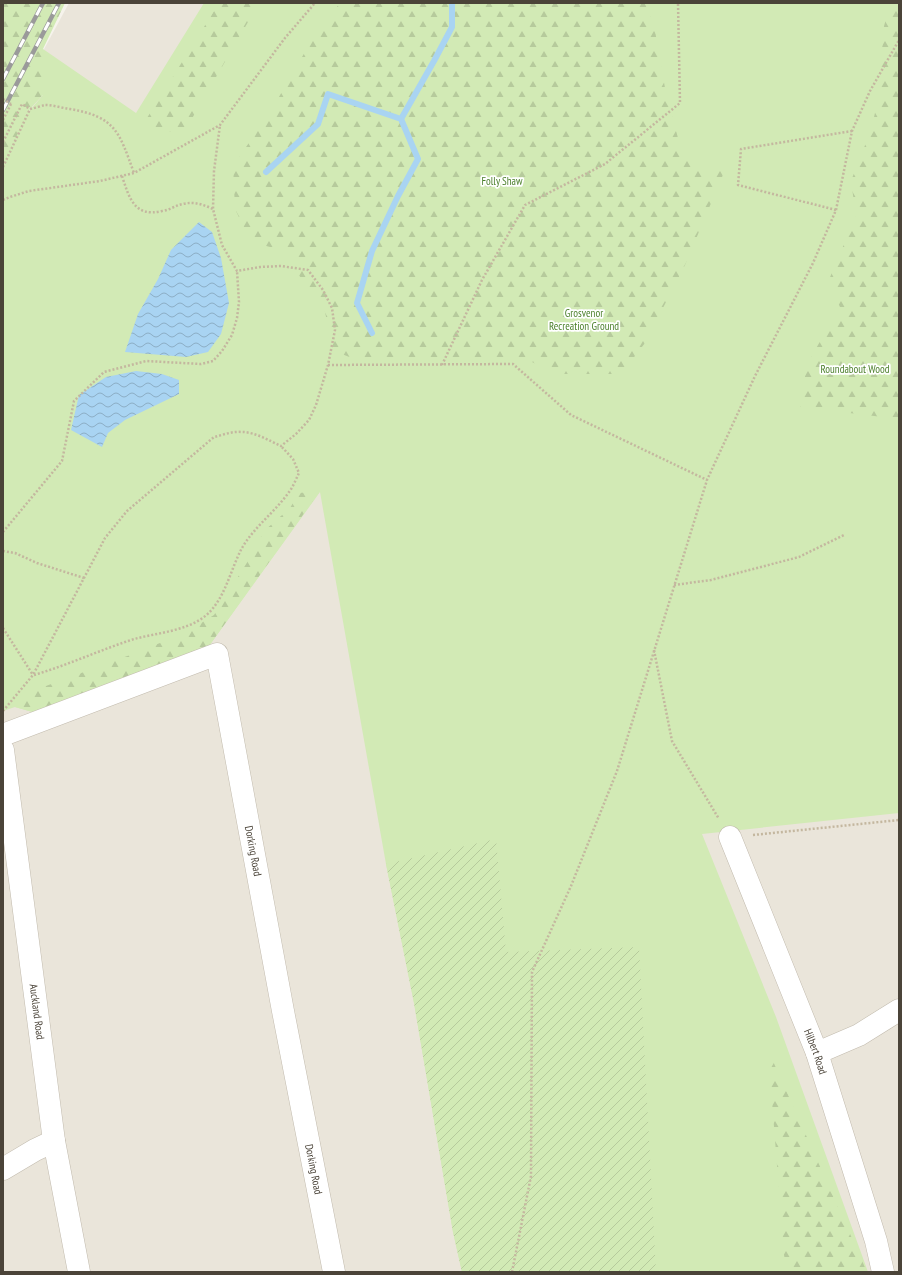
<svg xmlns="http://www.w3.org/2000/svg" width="902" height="1275" viewBox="0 0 902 1275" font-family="'PT Sans Narrow',sans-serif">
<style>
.residential{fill:#eae5da}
.green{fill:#d2eab5}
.forest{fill:url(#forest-firs)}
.garden{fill:url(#garden-furrows)}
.water{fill:url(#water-waves)}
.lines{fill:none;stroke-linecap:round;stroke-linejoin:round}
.stream{stroke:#a9d4f2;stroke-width:6}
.minor-casing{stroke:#c2bbae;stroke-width:23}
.path{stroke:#c4b79f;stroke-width:2.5;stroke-dasharray:2 2;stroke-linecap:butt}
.minor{stroke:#fff;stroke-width:22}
.rail-casing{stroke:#9a9a9a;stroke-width:4.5}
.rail{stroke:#fff;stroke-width:3;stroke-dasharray:9;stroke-linecap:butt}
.path-bridge{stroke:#c4b79f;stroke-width:2.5;stroke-dasharray:2 2;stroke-linecap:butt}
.labels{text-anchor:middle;stroke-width:3.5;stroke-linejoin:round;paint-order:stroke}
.park-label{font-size:11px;fill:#4a7f2a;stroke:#fff}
.street-label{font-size:11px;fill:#4b4439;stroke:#fff}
</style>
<defs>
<pattern id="forest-firs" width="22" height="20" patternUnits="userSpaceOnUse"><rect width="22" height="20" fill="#d2eab5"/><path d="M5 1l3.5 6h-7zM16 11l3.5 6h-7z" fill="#b6ca9c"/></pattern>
<pattern id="garden-furrows" width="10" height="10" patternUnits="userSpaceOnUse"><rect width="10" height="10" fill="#d2eab5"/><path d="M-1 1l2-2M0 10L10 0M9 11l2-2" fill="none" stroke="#b6ca9c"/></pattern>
<pattern id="water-waves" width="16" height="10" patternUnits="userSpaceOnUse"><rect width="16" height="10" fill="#a9d4f2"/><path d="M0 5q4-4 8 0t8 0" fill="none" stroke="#8caec5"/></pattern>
</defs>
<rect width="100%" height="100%" fill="#f6f3ec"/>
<polygon class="residential" points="69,3 899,3 899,1272 3,1272 3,125"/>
<polygon class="green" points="204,3 899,3 899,813 702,834 776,1017 868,1272 462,1272 453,1232 414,1003 386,864 320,492 209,646 36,713 15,707 3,711 3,142 43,95 43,49 136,113"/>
<g class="forest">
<polygon points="3,3 65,3 43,49 43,95 30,109 3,163"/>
<polygon points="219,3 259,3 183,134 142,126"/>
<polygon points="340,3 645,3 654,25 665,88 679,142 696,168 725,170 685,265 645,343 621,374 556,374 526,359 352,358 334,351 324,308 298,274 289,252 251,242 235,209 233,166 272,109 313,38"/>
<polygon points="891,3 899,3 899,419 800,407 807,364 840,307 828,282 856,216 851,181 871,130 878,100 884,26"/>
<polygon points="320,491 209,646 36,713 15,707 35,690 130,655 185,633 214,615 248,561 264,531 290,508 299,493"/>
<polygon points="768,1050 867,1272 787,1272 784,1255"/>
</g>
<polygon class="garden" points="496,839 506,952 639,947 656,1272 462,1272 453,1232 414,1003 386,864"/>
<g class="water">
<polygon points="199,222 212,232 221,258 229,303 221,334 208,352 186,357 125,352 138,314 158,279 171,250"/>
<polygon points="136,371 162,374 179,380 179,394 125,420 108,433 102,447 71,430 79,395 106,377"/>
</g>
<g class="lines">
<g class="stream">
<polyline points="401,119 434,61 452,27 452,3"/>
<polyline points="266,172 318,124 328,94 401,119 418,159 398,196 372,251 357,303 372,333"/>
</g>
<defs>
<g id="minor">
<path id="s1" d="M 3,735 L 217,654 L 283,1011 L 334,1272"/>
<path id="s2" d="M 3,750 L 54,1141 L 79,1272"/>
<path id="s3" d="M 730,837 L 817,1053 L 876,1241 L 883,1272"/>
<polyline points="817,1053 859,1035 899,1010"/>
<polyline points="3,1169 35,1150 54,1141"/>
</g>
</defs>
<use href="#minor" class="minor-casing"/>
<g class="path">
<polyline points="3,120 11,104"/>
<path d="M 3,142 L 22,104 L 30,109 C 35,108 41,106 45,105 C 53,105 62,108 70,109 C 116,117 119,132 134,173"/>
<polyline points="3,167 30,109"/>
<path d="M 122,176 C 129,197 134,218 162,211 C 170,210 176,205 183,204 C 194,201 204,205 213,209"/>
<polyline points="3,200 10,197 29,191 100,181 134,173 220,125 285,38 315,3"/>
<polyline points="836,210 738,185 741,149 852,131"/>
<polyline points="328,365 513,364 571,415 707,480"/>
<polyline points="442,365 482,280 525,205 605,164 680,103 678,3"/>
<polyline points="3,532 62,461 74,401 104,372 146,361 201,364 213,361 222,351 232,335 237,318 239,302 237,271"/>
<polyline points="3,551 15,553 37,563 84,578"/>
<polyline points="674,585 711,580 799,557 844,535"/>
<polyline points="3,628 33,675"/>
<polyline points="654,650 672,741 719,819"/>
<path d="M 34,675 C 68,665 100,650 134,639 C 157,633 185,631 204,617 C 225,601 230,570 242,548 C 254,527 275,512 289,492 C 293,487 296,479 299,473 L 293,459 L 281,446"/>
<path d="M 3,711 L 33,675 L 105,538 L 127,511 L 214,437 C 223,435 232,431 242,432 C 255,432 270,441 281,446 L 296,434 L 309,420 L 316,405 L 328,365 L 335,330 L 332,308 L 323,290 L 308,270 L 281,266 L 260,267 L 237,271 L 222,245 L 213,209 L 214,171 L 220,125"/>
<polyline points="753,835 899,820"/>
<polyline points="512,1272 531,1176 532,972 571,886 617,771 707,480 755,376 813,263 836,210 852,131 870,91 899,40"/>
</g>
<use href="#minor" class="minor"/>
<defs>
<g id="rail">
<polyline points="3,79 43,3"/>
<polyline points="3,110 59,3"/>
</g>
</defs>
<use href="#rail" class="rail-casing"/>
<use href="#rail" class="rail"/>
<polyline class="path-bridge" points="3,99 11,104"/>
</g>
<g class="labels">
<g class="park-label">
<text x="502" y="185">Folly Shaw</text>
<text x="584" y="317">Grosvenor<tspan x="584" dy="13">Recreation Ground</tspan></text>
<text x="855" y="373">Roundabout Wood</text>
</g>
<g class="street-label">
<text dy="4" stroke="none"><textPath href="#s1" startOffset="429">Dorking Road</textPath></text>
<text dy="4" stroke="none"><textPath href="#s2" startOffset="264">Auckland Road</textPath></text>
<text dy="4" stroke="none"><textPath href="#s3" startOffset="231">Hilbert Road</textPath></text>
<text dy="4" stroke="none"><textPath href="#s1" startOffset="753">Dorking Road</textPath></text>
</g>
</g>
<rect width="902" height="1275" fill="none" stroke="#4b4439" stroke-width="8"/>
</svg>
